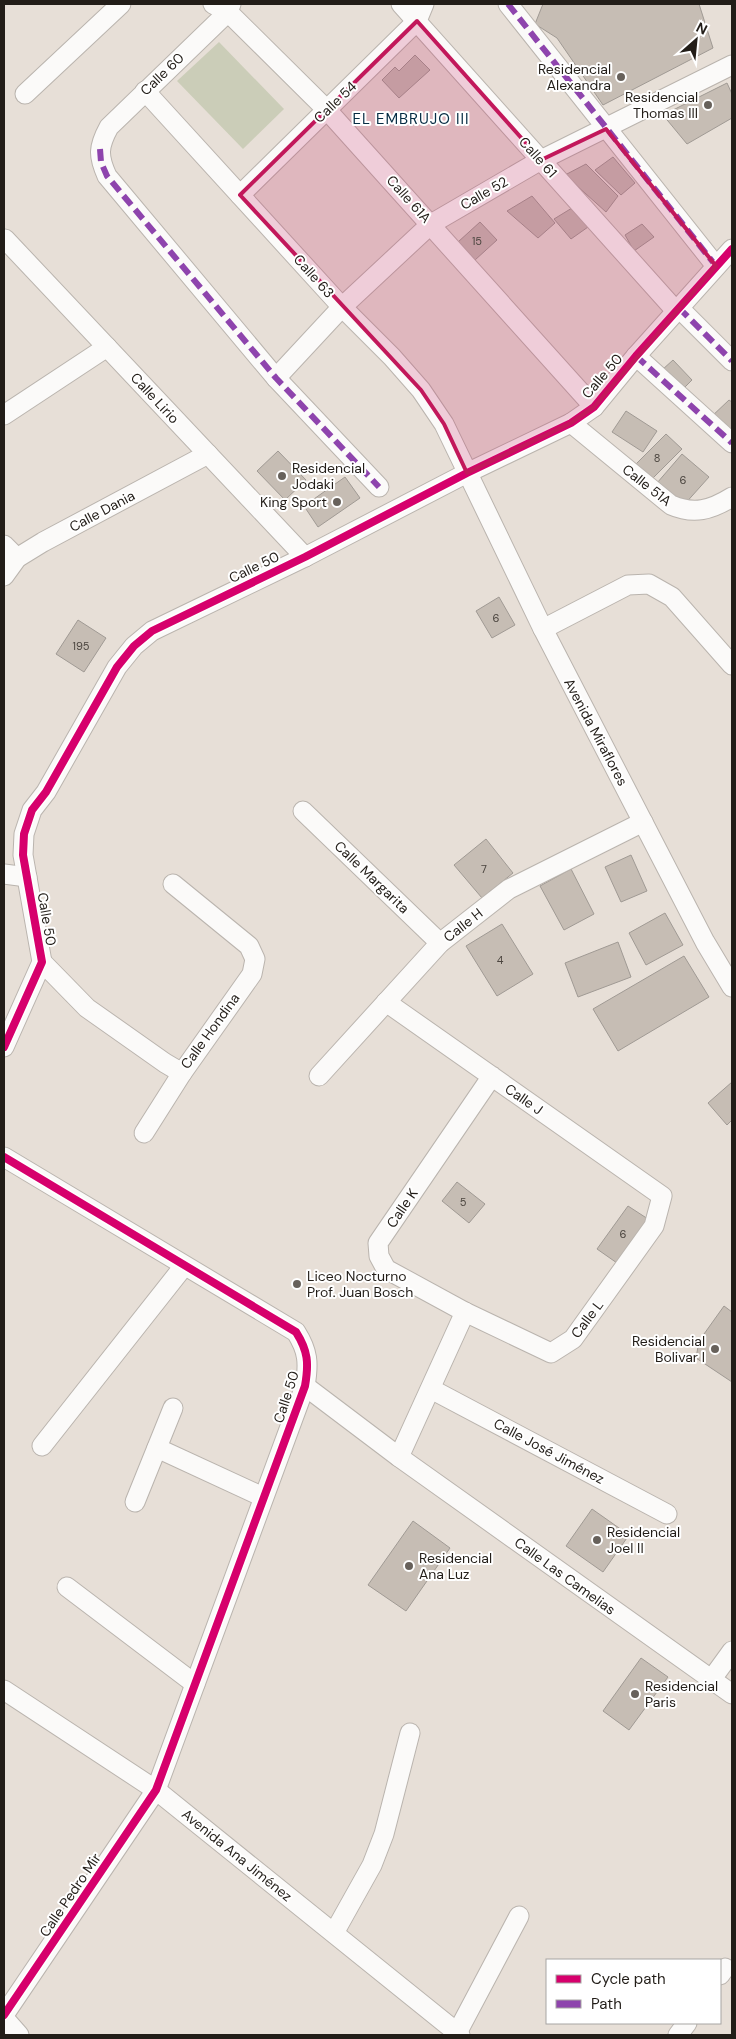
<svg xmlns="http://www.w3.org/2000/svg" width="736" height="2039" viewBox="0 0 736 2039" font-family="'DM Sans',sans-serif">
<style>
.green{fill:#cbcdb8}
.building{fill:#c6bdb4;stroke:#a09a94}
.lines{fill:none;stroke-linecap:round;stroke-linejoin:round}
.minor-casing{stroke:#bab4ae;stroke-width:21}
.minor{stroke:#fbfaf9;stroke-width:19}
.quiet{stroke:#8e44ad;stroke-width:6;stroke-dasharray:12 6;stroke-linecap:butt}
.cycleway-casing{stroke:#fff;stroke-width:11}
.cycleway{stroke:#d6006c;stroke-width:8}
.marked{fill:#c2185b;fill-opacity:0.2;stroke:#c2185b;stroke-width:4;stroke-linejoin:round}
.poi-dot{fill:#67615b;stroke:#fff;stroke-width:2}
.labels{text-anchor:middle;stroke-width:4;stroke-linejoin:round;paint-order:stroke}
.number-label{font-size:11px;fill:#4b453f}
.poi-label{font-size:14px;fill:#221d18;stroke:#fff;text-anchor:start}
.street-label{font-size:14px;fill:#221d18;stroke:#fff}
.neighbourhood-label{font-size:15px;letter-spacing:1px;fill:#062d44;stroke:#fff}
</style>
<rect width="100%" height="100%" fill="#e7dfd7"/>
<polygon class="green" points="219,42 284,109 243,149 177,81"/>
<g class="building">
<polygon points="543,4 699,4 713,48 603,105 557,38 535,24"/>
<polygon points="415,55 430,70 399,98 382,80 395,67 399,71"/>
<polygon points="727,83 732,94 732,118 687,144 663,115"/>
<polygon points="613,157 635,183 621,195 595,170"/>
<polygon points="586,164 618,196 606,212 565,175"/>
<polygon points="532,196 555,223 538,238 507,211"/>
<polygon points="572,208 588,227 571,239 554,219"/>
<polygon points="480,222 497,240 475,260 458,242"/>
<polygon points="642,224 654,237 634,251 625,235"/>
<polygon points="673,360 692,380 682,390 662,370"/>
<polygon points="729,400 732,402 732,432 710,418"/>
<polygon points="626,411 657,431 643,452 612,432"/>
<polygon points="666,434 682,449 649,482 633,467"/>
<polygon points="278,451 306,480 285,500 257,471"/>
<polygon points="682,454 709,477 683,506 657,483"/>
<polygon points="345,477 360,498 318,527 304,506"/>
<polygon points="499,597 515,625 492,638 476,611"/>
<polygon points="78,620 106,638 84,672 56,654"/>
<polygon points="486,839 513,873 482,898 454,865"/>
<polygon points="631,855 647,891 621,902 605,867"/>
<polygon points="571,869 594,914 564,930 540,886"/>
<polygon points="665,913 683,945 646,965 629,933"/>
<polygon points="502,924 533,974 497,996 466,946"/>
<polygon points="618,942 631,977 578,997 565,963"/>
<polygon points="684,956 709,997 618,1051 593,1009"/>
<polygon points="732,1082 732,1120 727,1125 708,1103"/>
<polygon points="457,1182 485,1204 469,1223 442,1201"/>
<polygon points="628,1206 648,1219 617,1263 597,1249"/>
<polygon points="724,1306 732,1312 732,1382 696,1358 699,1341"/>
<polygon points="592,1509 629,1535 603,1572 566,1546"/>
<polygon points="413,1521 450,1548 406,1611 368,1585"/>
<polygon points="641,1658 668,1677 629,1730 603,1711"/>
</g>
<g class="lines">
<defs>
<g id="minor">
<polyline points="213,4 228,12 327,110 594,407"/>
<path d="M 231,4 L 228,12 L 109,127 C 98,147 98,156 107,176 L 276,378 L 379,487"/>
<polyline points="401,4 676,311"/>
<polyline points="508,4 716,266"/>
<polyline points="145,91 342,307 392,357 421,390 444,424 543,629 705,942 732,987"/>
<polyline points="25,94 121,4"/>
<polyline points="240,195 417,21 424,4"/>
<polyline points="5,239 305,557"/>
<polyline points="679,308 732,361"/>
<polyline points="636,356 732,443"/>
<polyline points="276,378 342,307 431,224 541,160 732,65"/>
<polyline points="4,415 107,347"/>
<path d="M 571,423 L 671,505 C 694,515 711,510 732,497"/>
<polyline points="4,545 17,558"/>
<polyline points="4,576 17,558 43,542 208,454"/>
<polyline points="543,629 628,585 649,584 672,597 732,665"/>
<polyline points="303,811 440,943"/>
<polyline points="4,874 27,877"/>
<polyline points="42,962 87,1008 165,1063 182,1073 252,974 255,959 249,946 173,884"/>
<polyline points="386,1002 662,1196 654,1226 573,1339 551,1353 465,1312 386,1269 379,1256 378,1243 492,1076"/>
<polyline points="4,1047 42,962 23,855 24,834 32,810 46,792 117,667 134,646 152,631 305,557 467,473 571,423 594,407 636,356 732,249"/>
<polyline points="319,1076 440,943 509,889 643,822"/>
<polyline points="144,1133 182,1073"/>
<path d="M 4,1157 L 296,1332 C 308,1351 309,1363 305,1386 L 156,1790 L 4,2015"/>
<polyline points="305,1386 399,1457 732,1694"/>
<polyline points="431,1389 667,1514"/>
<polyline points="42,1446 184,1266"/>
<polyline points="157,1448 263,1497"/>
<polyline points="399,1457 465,1312"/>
<polyline points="135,1502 173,1408"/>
<polyline points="67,1587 195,1684"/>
<polyline points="711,1680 732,1651"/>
<polyline points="4,1690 156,1790 460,2035"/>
<polyline points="334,1933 372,1865 384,1834 410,1733"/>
<polyline points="720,1975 725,1968"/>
<polyline points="4,2018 19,2035"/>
<polyline points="457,2033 519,1916"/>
<polyline points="678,2035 687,2023"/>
</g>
</defs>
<use href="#minor" class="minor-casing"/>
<use href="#minor" class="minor"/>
<g class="quiet">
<polyline points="508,4 716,266"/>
<polyline points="100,149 101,162 107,176 276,378 379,487"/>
<polyline points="679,308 732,361"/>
<polyline points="636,356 732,443"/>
</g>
<defs>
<g id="cycleway">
<polyline points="4,1047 42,962 23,855 24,834 32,810 46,792 117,667 134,646 152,631 305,557 467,473 571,423 594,407 636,356 732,249"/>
<path d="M 4,1157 L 296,1332 C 308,1351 309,1363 305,1386 L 156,1790 L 4,2015"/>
</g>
</defs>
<use href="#cycleway" class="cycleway-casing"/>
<use href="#cycleway" class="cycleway"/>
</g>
<path class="marked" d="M 417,21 L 541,160 L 606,129 L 716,266 L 594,407 L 571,423 L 467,473 L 444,424 L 421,390 L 240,195 Z"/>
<g class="poi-dot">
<circle cx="621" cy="77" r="5"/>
<circle cx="708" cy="105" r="5"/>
<circle cx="282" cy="476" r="5"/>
<circle cx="337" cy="502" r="5"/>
<circle cx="297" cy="1284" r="5"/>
<circle cx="715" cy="1349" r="5"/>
<circle cx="597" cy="1540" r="5"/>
<circle cx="409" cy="1566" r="5"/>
<circle cx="635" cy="1694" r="5"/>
</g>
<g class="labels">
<g class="number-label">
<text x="477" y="245">15</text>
<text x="657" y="462">8</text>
<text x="683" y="484">6</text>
<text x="496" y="622">6</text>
<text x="81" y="650">195</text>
<text x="484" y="873">7</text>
<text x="500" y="964">4</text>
<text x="463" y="1206">5</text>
<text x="623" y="1238">6</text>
</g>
<g class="poi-label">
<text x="611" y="74" text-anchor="end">Residencial<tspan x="611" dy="16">Alexandra</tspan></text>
<text x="698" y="102" text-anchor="end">Residencial<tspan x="698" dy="16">Thomas III</tspan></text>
<text x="292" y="473">Residencial<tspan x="292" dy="16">Jodaki</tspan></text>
<text x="327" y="507" text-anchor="end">King Sport</text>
<text x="307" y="1281">Liceo Nocturno<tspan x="307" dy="16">Prof. Juan Bosch</tspan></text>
<text x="705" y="1346" text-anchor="end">Residencial<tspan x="705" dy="16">Bolivar I</tspan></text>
<text x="607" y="1537">Residencial<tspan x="607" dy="16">Joel II</tspan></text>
<text x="419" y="1563">Residencial<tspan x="419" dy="16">Ana Luz</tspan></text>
<text x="645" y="1691">Residencial<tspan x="645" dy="16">Paris</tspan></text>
</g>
<g class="street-label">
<text transform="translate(162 74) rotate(-44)" y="5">Calle 60</text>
<text transform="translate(335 102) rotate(-44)" y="5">Calle 54</text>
<text transform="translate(538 157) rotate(48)" y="5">Calle 61</text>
<text transform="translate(484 193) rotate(-30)" y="5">Calle 52</text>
<text transform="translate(409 199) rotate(48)" y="5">Calle 61A</text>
<text transform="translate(314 276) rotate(48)" y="5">Calle 63</text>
<text transform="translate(602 376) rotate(-49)" y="5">Calle 50</text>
<text transform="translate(155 398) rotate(47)" y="5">Calle Lirio</text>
<text transform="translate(647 485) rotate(38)" y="5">Calle 51A</text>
<text transform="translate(102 511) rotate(-28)" y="5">Calle Dania</text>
<text transform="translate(254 567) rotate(-26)" y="5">Calle 50</text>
<text transform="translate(596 732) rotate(62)" y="5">Avenida Miraflores</text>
<text transform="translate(372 877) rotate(44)" y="5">Calle Margarita</text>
<text transform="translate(47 919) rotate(80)" y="5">Calle 50</text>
<text transform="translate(463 925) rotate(-38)" y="5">Calle H</text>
<text transform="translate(210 1031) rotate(-54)" y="5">Calle Hondina</text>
<text transform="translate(524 1099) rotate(35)" y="5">Calle J</text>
<text transform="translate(402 1208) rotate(-56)" y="5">Calle K</text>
<text transform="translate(587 1319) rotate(-53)" y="5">Calle L</text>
<text transform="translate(286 1397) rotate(-72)" y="5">Calle 50</text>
<text transform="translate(549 1451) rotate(28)" y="5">Calle José Jiménez</text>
<text transform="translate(565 1576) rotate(36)" y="5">Calle Las Camelias</text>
<text transform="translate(237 1855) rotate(39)" y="5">Avenida Ana Jiménez</text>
<text transform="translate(70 1895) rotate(-56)" y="5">Calle Pedro Mir</text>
</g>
<g class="neighbourhood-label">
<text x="411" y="124">EL EMBRUJO III</text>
</g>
</g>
<rect width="736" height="2039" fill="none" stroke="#221d18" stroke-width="10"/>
<rect x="546" y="1959" width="175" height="65" fill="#ffffff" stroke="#a7a5a3"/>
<rect x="556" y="1975" width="25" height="8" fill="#d6006c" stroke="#a7a5a3"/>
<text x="591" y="1984" font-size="15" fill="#221d18">Cycle path</text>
<rect x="556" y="2000" width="25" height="8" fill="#8e44ad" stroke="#a7a5a3"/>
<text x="591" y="2009" font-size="15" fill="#221d18">Path</text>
<g transform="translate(696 40) rotate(27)" stroke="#ffffff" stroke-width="4" paint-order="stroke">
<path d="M0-4L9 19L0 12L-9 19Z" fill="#221d18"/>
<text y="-8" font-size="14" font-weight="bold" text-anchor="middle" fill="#221d18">N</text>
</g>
</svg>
